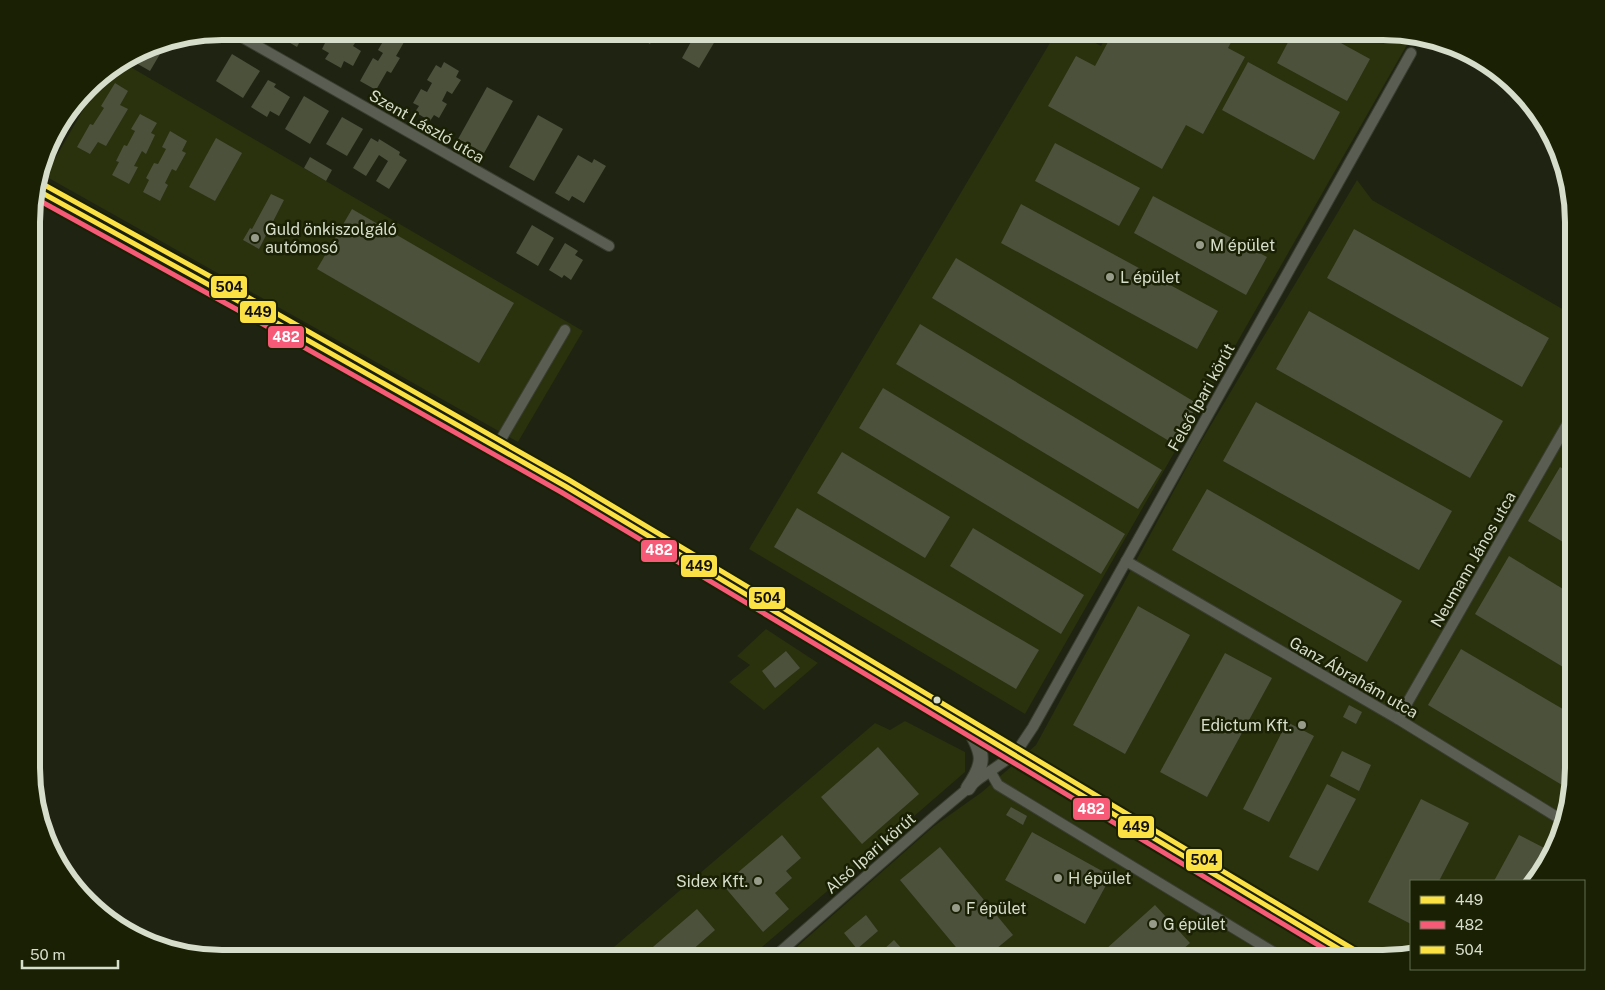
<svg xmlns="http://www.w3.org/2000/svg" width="1605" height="990" viewBox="0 0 1605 990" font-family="'Public Sans',sans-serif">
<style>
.built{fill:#29310d}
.building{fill:#4c513c}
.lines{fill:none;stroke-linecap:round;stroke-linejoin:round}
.minor-casing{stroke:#3a3e31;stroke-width:12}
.secondary-casing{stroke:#3a3e31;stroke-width:16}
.minor{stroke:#5a5e52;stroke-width:10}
.secondary{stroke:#5a5e52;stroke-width:14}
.bus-1-casing{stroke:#192003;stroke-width:9}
.bus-2-casing{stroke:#192003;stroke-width:9}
.bus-3-casing{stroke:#192003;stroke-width:9}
.bus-1{stroke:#fbe143;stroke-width:5}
.bus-2{stroke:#f75a77;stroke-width:5}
.bus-3{stroke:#fbe143;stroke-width:5}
.poi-dot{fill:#979c8a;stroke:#192003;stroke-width:2}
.bus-dot{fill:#d7ddcb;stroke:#192003;stroke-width:2}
.labels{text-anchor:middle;stroke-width:5;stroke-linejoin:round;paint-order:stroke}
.street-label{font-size:16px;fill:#d7ddcb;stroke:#192003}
.poi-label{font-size:16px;fill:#d7ddcb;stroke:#192003;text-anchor:start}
.rim{fill:none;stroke:#d7ddcb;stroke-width:6}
.line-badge{stroke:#192003;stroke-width:2}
.badge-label{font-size:14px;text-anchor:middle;font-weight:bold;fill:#fff}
.pale-badge-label{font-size:14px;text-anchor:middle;font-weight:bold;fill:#111}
</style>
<rect width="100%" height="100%" fill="#1f2312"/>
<g class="built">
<polygon points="1057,31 1074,31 1101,46 1109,31 1383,31 1412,36 1025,714 749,549"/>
<polygon points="122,62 583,331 518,442 45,176 103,75"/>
<polygon points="1357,180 1372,200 1386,208 1573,315 1573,780 1564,829 1542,874 1534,881 1411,881 1411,954 1395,958 783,959 934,826 982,792 1036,745 1196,450"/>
<polygon points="766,629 818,663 764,710 729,682 750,665 737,656"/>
<polygon points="905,721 965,752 965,772 859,864 748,959 600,959 875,723 890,730"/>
</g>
<g class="building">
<polygon points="283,31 305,31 297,47 280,37"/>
<polygon points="389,31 397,31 407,37 396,56 400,58 391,73 387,71 376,90 360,81 373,58 378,61 383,53 378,50"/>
<polygon points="634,31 661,31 657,39 654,37 650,44 633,34"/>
<polygon points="697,31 721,31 699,68 682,58"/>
<polygon points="1114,31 1237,31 1228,48 1245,57 1203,134 1186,125 1162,169 1048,106 1076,56 1095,66"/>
<polygon points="1294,31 1319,31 1370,59 1347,101 1277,63"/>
<polygon points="330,33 337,37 339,34 355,43 353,46 361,51 353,66 344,61 341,68 325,59 329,53 322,49"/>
<polygon points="167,42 150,71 129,59 149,46"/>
<polygon points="232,54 260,71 243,98 216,81"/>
<polygon points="444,62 459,71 456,77 461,80 452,94 447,91 442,101 447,104 439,118 434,115 430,121 415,112 419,106 413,103 421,89 427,92 432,83 427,80 436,65 441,68"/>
<polygon points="1248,62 1340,112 1314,160 1222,110"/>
<polygon points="268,80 276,84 274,87 290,97 279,116 270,111 267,117 251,107"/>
<polygon points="115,83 128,91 120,105 128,109 106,146 98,142 90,154 77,147 90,124 93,125 104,108 101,106"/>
<polygon points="487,87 513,101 484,153 458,139"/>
<polygon points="304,96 329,111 310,144 285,129"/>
<polygon points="140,114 157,123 151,133 155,135 146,154 142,151 134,166 138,167 129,184 112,175 119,162 116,161 124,145 127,146 135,131 131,129"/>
<polygon points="538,115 563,129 534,181 509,167"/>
<polygon points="342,117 363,129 347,156 326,144"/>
<polygon points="170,131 187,141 182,151 186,153 176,171 172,169 165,183 168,185 160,201 143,192 149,180 146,178 154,163 158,164 166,149 162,147"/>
<polygon points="216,138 242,153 215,201 189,187"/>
<polygon points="371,138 378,142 379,139 400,152 399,155 407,160 389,189 376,181 388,161 379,155 366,176 353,168"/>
<polygon points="1055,143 1140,188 1119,226 1035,181"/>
<polygon points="578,155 592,163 594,159 606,166 584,203 572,196 569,201 555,193"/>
<polygon points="310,157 332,170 326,181 304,168"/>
<polygon points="271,194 284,200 259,249 243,240 250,228 252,229"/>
<polygon points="1153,196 1267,257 1246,295 1134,233"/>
<polygon points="1021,204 1218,311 1197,349 1001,243"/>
<polygon points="352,209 514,303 479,363 317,269"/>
<polygon points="532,225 554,238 538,266 516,253"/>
<polygon points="1354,229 1549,338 1522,387 1327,278"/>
<polygon points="565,243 578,251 575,255 583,260 571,280 564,275 562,278 549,270"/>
<polygon points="956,258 1198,404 1174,444 932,298"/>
<polygon points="1309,311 1503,421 1470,478 1276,369"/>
<polygon points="920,324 1162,470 1138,509 896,364"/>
<polygon points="883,388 1125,534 1101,574 859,428"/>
<polygon points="1256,402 1452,511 1419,570 1223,461"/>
<polygon points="842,452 950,517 925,558 817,493"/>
<polygon points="1560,467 1573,475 1573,548 1528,521"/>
<polygon points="1207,489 1402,601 1367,662 1172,550"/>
<polygon points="797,508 1039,650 1016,689 774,547"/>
<polygon points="973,528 1084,595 1061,634 950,566"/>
<polygon points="1509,556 1573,595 1573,673 1475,614"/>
<polygon points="1138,606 1190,635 1125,754 1073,725"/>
<polygon points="1461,649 1573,715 1573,766 1562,785 1428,705"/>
<polygon points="786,651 800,668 775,688 762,671"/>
<polygon points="1225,653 1272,678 1207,797 1160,772"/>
<polygon points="1349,705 1362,712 1356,724 1343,717"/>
<polygon points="1287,722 1314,736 1269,822 1243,809"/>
<polygon points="878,747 919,794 862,844 821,797"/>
<polygon points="1342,751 1371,765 1359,791 1330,776"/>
<polygon points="1327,784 1356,799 1318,871 1289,857"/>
<polygon points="1421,799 1469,823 1439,881 1411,881 1411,924 1368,902"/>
<polygon points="1011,807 1027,816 1023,825 1006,815"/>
<polygon points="1032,832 1111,876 1085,924 1005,880"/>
<polygon points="782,835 801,858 786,871 792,878 775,893 789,909 763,932 723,885"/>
<polygon points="1519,835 1552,852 1542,874 1534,881 1494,881"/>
<polygon points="940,847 1013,935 985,958 965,958 900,880"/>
<polygon points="1155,905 1190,943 1173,958 1096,958"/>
<polygon points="697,909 715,930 682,959 639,959"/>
<polygon points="866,915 878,931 857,949 844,933"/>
<polygon points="894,940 911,959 873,959"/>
</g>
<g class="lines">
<defs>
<g id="minor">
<polyline points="231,31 609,246"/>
<polyline points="497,446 565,330"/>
<polyline points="1126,561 1398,719 1565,822"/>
<polyline points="1398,719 1573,414"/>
<polyline points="990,771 998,785 1283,958"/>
<polyline points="772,959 936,815 979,779 1015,754 1033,727 1411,53"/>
</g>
<g id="secondary">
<polyline points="35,189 240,302 565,486 1354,958"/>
<path d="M 968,727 C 984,754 986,762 968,788"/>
</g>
</defs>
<use href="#minor" class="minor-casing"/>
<use href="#secondary" class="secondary-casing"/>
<use href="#minor" class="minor"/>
<use href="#secondary" class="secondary"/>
<defs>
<polyline id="bus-1" points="35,189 240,302 565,486 1354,958"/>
<polyline id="bus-2" points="33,197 236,309 561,492 1340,958"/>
<polyline id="bus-3" points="39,182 244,295 569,480 1358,952"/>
</defs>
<use href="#bus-1" class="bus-1-casing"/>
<use href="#bus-2" class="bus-2-casing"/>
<use href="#bus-3" class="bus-3-casing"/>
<use href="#bus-1" class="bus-1"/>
<use href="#bus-2" class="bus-2"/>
<use href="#bus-3" class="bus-3"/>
</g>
<g class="poi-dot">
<circle cx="255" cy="238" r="5"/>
<circle cx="1200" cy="245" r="5"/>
<circle cx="1110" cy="277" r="5"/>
<circle cx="1302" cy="725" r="5"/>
<circle cx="1058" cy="878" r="5"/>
<circle cx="758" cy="881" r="5"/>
<circle cx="956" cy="908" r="5"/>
<circle cx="1153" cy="924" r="5"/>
</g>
<circle class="bus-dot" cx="937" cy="700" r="4.5"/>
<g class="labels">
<g class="street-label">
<text transform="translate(427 126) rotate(30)" y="6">Szent László utca</text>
<text transform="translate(1201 397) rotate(-61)" y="6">Felső Ipari körút</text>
<text transform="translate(1473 559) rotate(-60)" y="6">Neumann János utca</text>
<text transform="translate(1354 677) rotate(30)" y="6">Ganz Ábrahám utca</text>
<text transform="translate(870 853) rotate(-41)" y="6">Alsó Ipari körút</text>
</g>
<g class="poi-label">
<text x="265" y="235">Guld önkiszolgáló<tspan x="265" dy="18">autómosó</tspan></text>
<text x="1210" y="251">M épület</text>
<text x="1120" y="283">L épület</text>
<text x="1292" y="731" text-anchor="end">Edictum Kft.</text>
<text x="1068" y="884">H épület</text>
<text x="748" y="887" text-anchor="end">Sidex Kft.</text>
<text x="966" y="914">F épület</text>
<text x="1163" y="930">G épület</text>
</g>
</g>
<path d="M0 0H1605V990H0ZM222 40H1383A182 182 0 0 1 1565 222V768A182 182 0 0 1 1383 950H222A182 182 0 0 1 40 768V222A182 182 0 0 1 222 40Z" fill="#192003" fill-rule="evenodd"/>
<path class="rim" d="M222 40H1383A182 182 0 0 1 1565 222V768A182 182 0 0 1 1383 950H222A182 182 0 0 1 40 768V222A182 182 0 0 1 222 40Z"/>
<g class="line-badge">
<rect x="210" y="275" width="38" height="24" rx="5" fill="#fbe143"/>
<rect x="239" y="300" width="38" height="24" rx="5" fill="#fbe143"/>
<rect x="267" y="325" width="38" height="24" rx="5" fill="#f75a77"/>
<rect x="640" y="539" width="38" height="24" rx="5" fill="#f75a77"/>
<rect x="680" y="554" width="38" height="24" rx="5" fill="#fbe143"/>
<rect x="748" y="586" width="38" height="24" rx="5" fill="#fbe143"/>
<rect x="1072" y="797" width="39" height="24" rx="5" fill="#f75a77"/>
<rect x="1117" y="815" width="38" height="24" rx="5" fill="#fbe143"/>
<rect x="1185" y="848" width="38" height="24" rx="5" fill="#fbe143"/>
</g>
<g class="badge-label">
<text x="286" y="342">482</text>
<text x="659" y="555">482</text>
<text x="1091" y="814">482</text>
</g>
<g class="pale-badge-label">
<text x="229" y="292">504</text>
<text x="258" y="317">449</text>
<text x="699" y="571">449</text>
<text x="767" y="603">504</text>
<text x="1136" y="832">449</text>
<text x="1204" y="865">504</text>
</g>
<rect x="1410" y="880" width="175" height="90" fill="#192003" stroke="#656c53"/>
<rect x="1420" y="896" width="25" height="8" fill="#fbe143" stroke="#656c53"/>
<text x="1455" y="905" font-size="15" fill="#d7ddcb">449</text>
<rect x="1420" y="921" width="25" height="8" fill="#f75a77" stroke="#656c53"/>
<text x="1455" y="930" font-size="15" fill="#d7ddcb">482</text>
<rect x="1420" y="946" width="25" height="8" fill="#fbe143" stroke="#656c53"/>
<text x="1455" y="955" font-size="15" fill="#d7ddcb">504</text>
<path d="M22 960v8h96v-8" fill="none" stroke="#d7ddcb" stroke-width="2.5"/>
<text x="30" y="960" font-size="15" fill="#d7ddcb" stroke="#192003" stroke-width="4" paint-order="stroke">50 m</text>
</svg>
